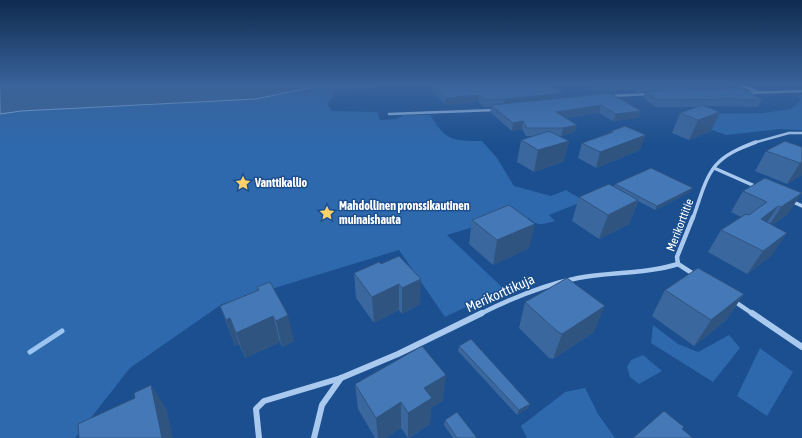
<svg xmlns="http://www.w3.org/2000/svg" width="802" height="438" viewBox="0 0 802 438" font-family="'Asap Condensed',sans-serif">
<style>
.green{fill:#2e69ad}
.water{fill:#3c6290;stroke:#9cc4f0}
.lines{fill:none;stroke-linecap:round;stroke-linejoin:round}
.stream{stroke:#9cc4f0;stroke-width:5}
.minor-far3{stroke:#a9c9ee;stroke-width:2.5}
.minor-far2{stroke:#a9c9ee;stroke-width:3.5}
.minor-far1{stroke:#a9c9ee;stroke-width:4.5}
.minor{stroke:#a9c9ee;stroke-width:6}
.wall{fill:#3a679d}
.shaded-wall{fill:#305480}
.building{fill:#4478b7;stroke:#305480}
.labels{text-anchor:middle;stroke-width:3;stroke-linejoin:round;paint-order:stroke}
.poi-label{font-size:12px;font-weight:bold;fill:#fff;stroke:#1b4f8f;text-anchor:start}
.street-label{font-size:12px;fill:#fff;stroke:#1b4f8f}
.near-street-label{font-size:14px;fill:#fff;stroke:#1b4f8f}
</style>
<rect width="100%" height="100%" fill="#1b4f8f"/>
<g class="green">
<path d="M 258,85 L 398,85 L 336,91 L 327,104 L 332,111 L 377,112 L 380,120 L 396,119 L 404,115 L 430,115 C 446,141 453,141 482,141 L 497,158 L 514,186 L 551,196 L 566,190 L 584,201 L 549,215 L 555,221 C 545,224 537,227 529,218 L 497,220 L 447,235 L 504,289 L 445,317 L 399,250 L 222,304 L 130,368 L 75,438 L 0,438 L 0,107 L 21,103 L 221,101 Z"/>
<polygon points="799,95 802,95 802,130 781,129 726,135 680,118 686,114 763,113 791,109 801,101"/>
<polygon points="653,325 678,344 698,352 729,335 740,348 713,382 651,343"/>
<polygon points="760,348 793,372 767,416 737,396"/>
<polygon points="643,355 662,371 639,384 630,377 627,367 631,360"/>
<polygon points="585,388 598,414 615,438 527,438 521,426 565,392"/>
</g>
<polygon class="water" points="0,85 323,85 256,99 21,111 0,114"/>
<g class="lines">
<polyline class="stream" points="30,352 62,331"/>
<g class="minor-far3">
<polyline points="740,85 758,92"/>
<polyline points="744,93 802,91"/>
<polyline points="609,96 650,94"/>
<polyline points="389,114 495,110"/>
<polyline points="753,143 789,133 802,133"/>
</g>
<g class="minor-far2">
<polyline points="714,168 757,187"/>
<polyline points="791,201 802,206"/>
<path d="M 693,218 C 700,200 705,174 720,161 C 730,152 743,147 756,142"/>
</g>
<g class="minor-far1">
<polyline points="693,217 677,257 678,264 695,275"/>
<polyline points="734,301 753,314"/>
<path d="M 480,314 C 512,298 543,285 578,278 C 611,272 646,274 678,264"/>
</g>
<g class="minor">
<polyline points="752,313 802,347"/>
<polyline points="259,438 256,409 264,401 341,378 398,354 482,313"/>
<polyline points="314,438 322,405 341,378"/>
</g>
</g>
<g class="wall">
<polygon points="431,85 583,85 556,89 562,98 641,111 638,118 613,121 599,113 565,118 575,132 561,136 558,136 569,141 563,162 534,172 517,162 521,140 535,136 526,136 522,129 512,131 490,112 491,107 484,107 478,102 445,105 431,88"/>
<polygon points="585,85 732,85 731,89 762,100 758,107 705,106 720,112 711,131 689,140 672,133 680,113 699,107 655,107 643,97 645,92 637,92 633,89 595,91"/>
<polygon points="611,131 640,150 596,168 578,158 582,143 610,133"/>
<polygon points="802,147 802,175 787,184 755,171 766,151"/>
<polygon points="765,178 788,214 772,225 772,255 747,274 708,252 721,230 741,217 731,212 743,191"/>
<polygon points="615,184 690,192 655,210 638,201 629,224 599,239 572,221 579,197 614,187"/>
<polygon points="472,220 529,248 493,265 469,244"/>
<polygon points="379,262 420,304 402,314 399,310 374,323 356,298 354,273"/>
<polygon points="257,287 294,341 282,347 280,342 245,358 239,344 235,346 220,306 258,290"/>
<polygon points="665,290 744,294 726,320 694,346 652,316"/>
<polygon points="525,302 594,332 553,359 549,358 519,328"/>
<polygon points="459,346 530,404 528,408 517,415 458,351"/>
<polygon points="355,384 443,401 431,408 430,424 409,438 408,438 401,428 385,438 375,438 358,409"/>
<polygon points="445,420 477,438 453,438 444,425"/>
</g>
<g class="shaded-wall">
<polygon points="547,85 583,85 546,90"/>
<polygon points="788,85 796,85 788,86"/>
<polygon points="563,93 562,100 504,106 505,99"/>
<polygon points="479,95 478,102 445,105 446,98"/>
<polygon points="601,105 599,113 555,119 556,112"/>
<polygon points="641,111 638,118 613,121 616,114"/>
<polygon points="720,112 711,131 689,140 698,120"/>
<polygon points="523,121 522,129 512,131 513,123"/>
<polygon points="577,125 575,132 561,136 563,128"/>
<polygon points="646,135 640,150 596,168 600,152"/>
<polygon points="569,141 563,162 534,172 538,150"/>
<polygon points="802,162 802,175 787,184 800,163"/>
<polygon points="693,188 690,192 655,210 657,206"/>
<polygon points="802,193 788,214 767,229 781,207"/>
<polygon points="638,200 629,224 599,239 608,215"/>
<polygon points="778,206 764,227 761,219"/>
<polygon points="535,224 529,248 493,265 497,240"/>
<polygon points="787,233 772,255 747,274 763,251"/>
<polygon points="421,279 420,304 402,314 402,288"/>
<polygon points="399,284 399,310 374,323 372,297"/>
<polygon points="744,294 726,320 694,346 711,320"/>
<polygon points="605,306 594,332 553,359 562,334"/>
<polygon points="288,315 294,341 282,347 276,321"/>
<polygon points="273,316 280,342 245,358 236,333"/>
<polygon points="230,318 239,344 235,346 226,320"/>
<polygon points="446,375 443,401 431,408 430,424 408,438 408,413 424,388"/>
<polygon points="151,385 167,410 173,438 162,438"/>
<polygon points="401,402 401,428 385,438 378,438 376,418"/>
<polygon points="530,404 528,408 517,415 519,410"/>
</g>
<g class="building">
<polygon points="435,85 550,85 563,93 505,99 485,100 479,95 446,98"/>
<polygon points="742,88 762,100 735,99 657,100 645,91"/>
<polygon points="610,93 641,111 616,114 601,105 556,112 577,125 563,128 527,128 523,121 513,123 491,105"/>
<polygon points="702,105 720,112 698,120 680,113"/>
<polygon points="625,126 646,135 600,152 582,143 613,132 611,131"/>
<polygon points="549,131 569,141 538,150 521,140"/>
<polygon points="785,141 802,147 802,162 800,163 766,151"/>
<polygon points="651,168 693,188 657,206 615,184"/>
<polygon points="765,178 802,193 781,207 778,206 761,219 787,233 763,251 721,230 746,214 749,215 767,202 743,191"/>
<polygon points="609,184 638,200 608,215 579,197"/>
<polygon points="509,205 535,224 497,240 472,220"/>
<polygon points="399,256 421,279 402,288 399,284 372,297 354,273 379,262 381,264"/>
<polygon points="698,268 744,294 711,320 665,290"/>
<polygon points="567,278 605,306 562,334 558,332 525,302"/>
<polygon points="270,282 288,315 276,321 273,316 236,333 230,318 226,320 220,306 259,290 257,287"/>
<polygon points="471,339 530,404 519,410 459,346"/>
<polygon points="422,346 446,375 424,388 432,398 408,413 401,402 376,418 355,384"/>
<polygon points="151,385 162,438 79,438 78,424 135,398 134,393"/>
<polygon points="664,411 684,427 682,429 693,438 633,438"/>
<polygon points="457,412 477,438 457,438 445,420"/>
</g>
<linearGradient id="sky" x2="0" y2="1"><stop stop-color="#0f2b4f"/><stop offset="0.58" stop-color="#39639b"/><stop offset="1" stop-color="#39639b" stop-opacity="0"/></linearGradient>
<rect width="802" height="146" fill="url(#sky)"/>
<defs>
<symbol id="sight-bare" viewBox="-9 -9 18 18"><path d="M0-6L1.8-2.2L6-1.7L2.9 1.2L3.7 5.4L0 3.3L-3.7 5.4L-2.9 1.2L-6-1.7L-1.8-2.2Z" fill="#ffd166" stroke="#1b4f8f" stroke-width="2.5" paint-order="stroke"/></symbol>
</defs>
<g fill-rule="evenodd">
<use href="#sight-bare" x="232" y="172" width="22" height="22"/>
<use href="#sight-bare" x="316" y="202" width="22" height="22"/>
</g>
<g class="labels">
<g class="poi-label">
<text x="255" y="187">Vanttikallio</text>
<text x="339" y="210">Mahdollinen pronssikautinen<tspan x="339" dy="14">muinaishauta</tspan></text>
</g>
<g class="street-label">
<text transform="translate(680 225) rotate(-69)" y="4">Merikorttitie</text>
</g>
<g class="near-street-label">
<text transform="translate(500 293) rotate(-24)" y="5">Merikorttikuja</text>
</g>
</g>
</svg>
